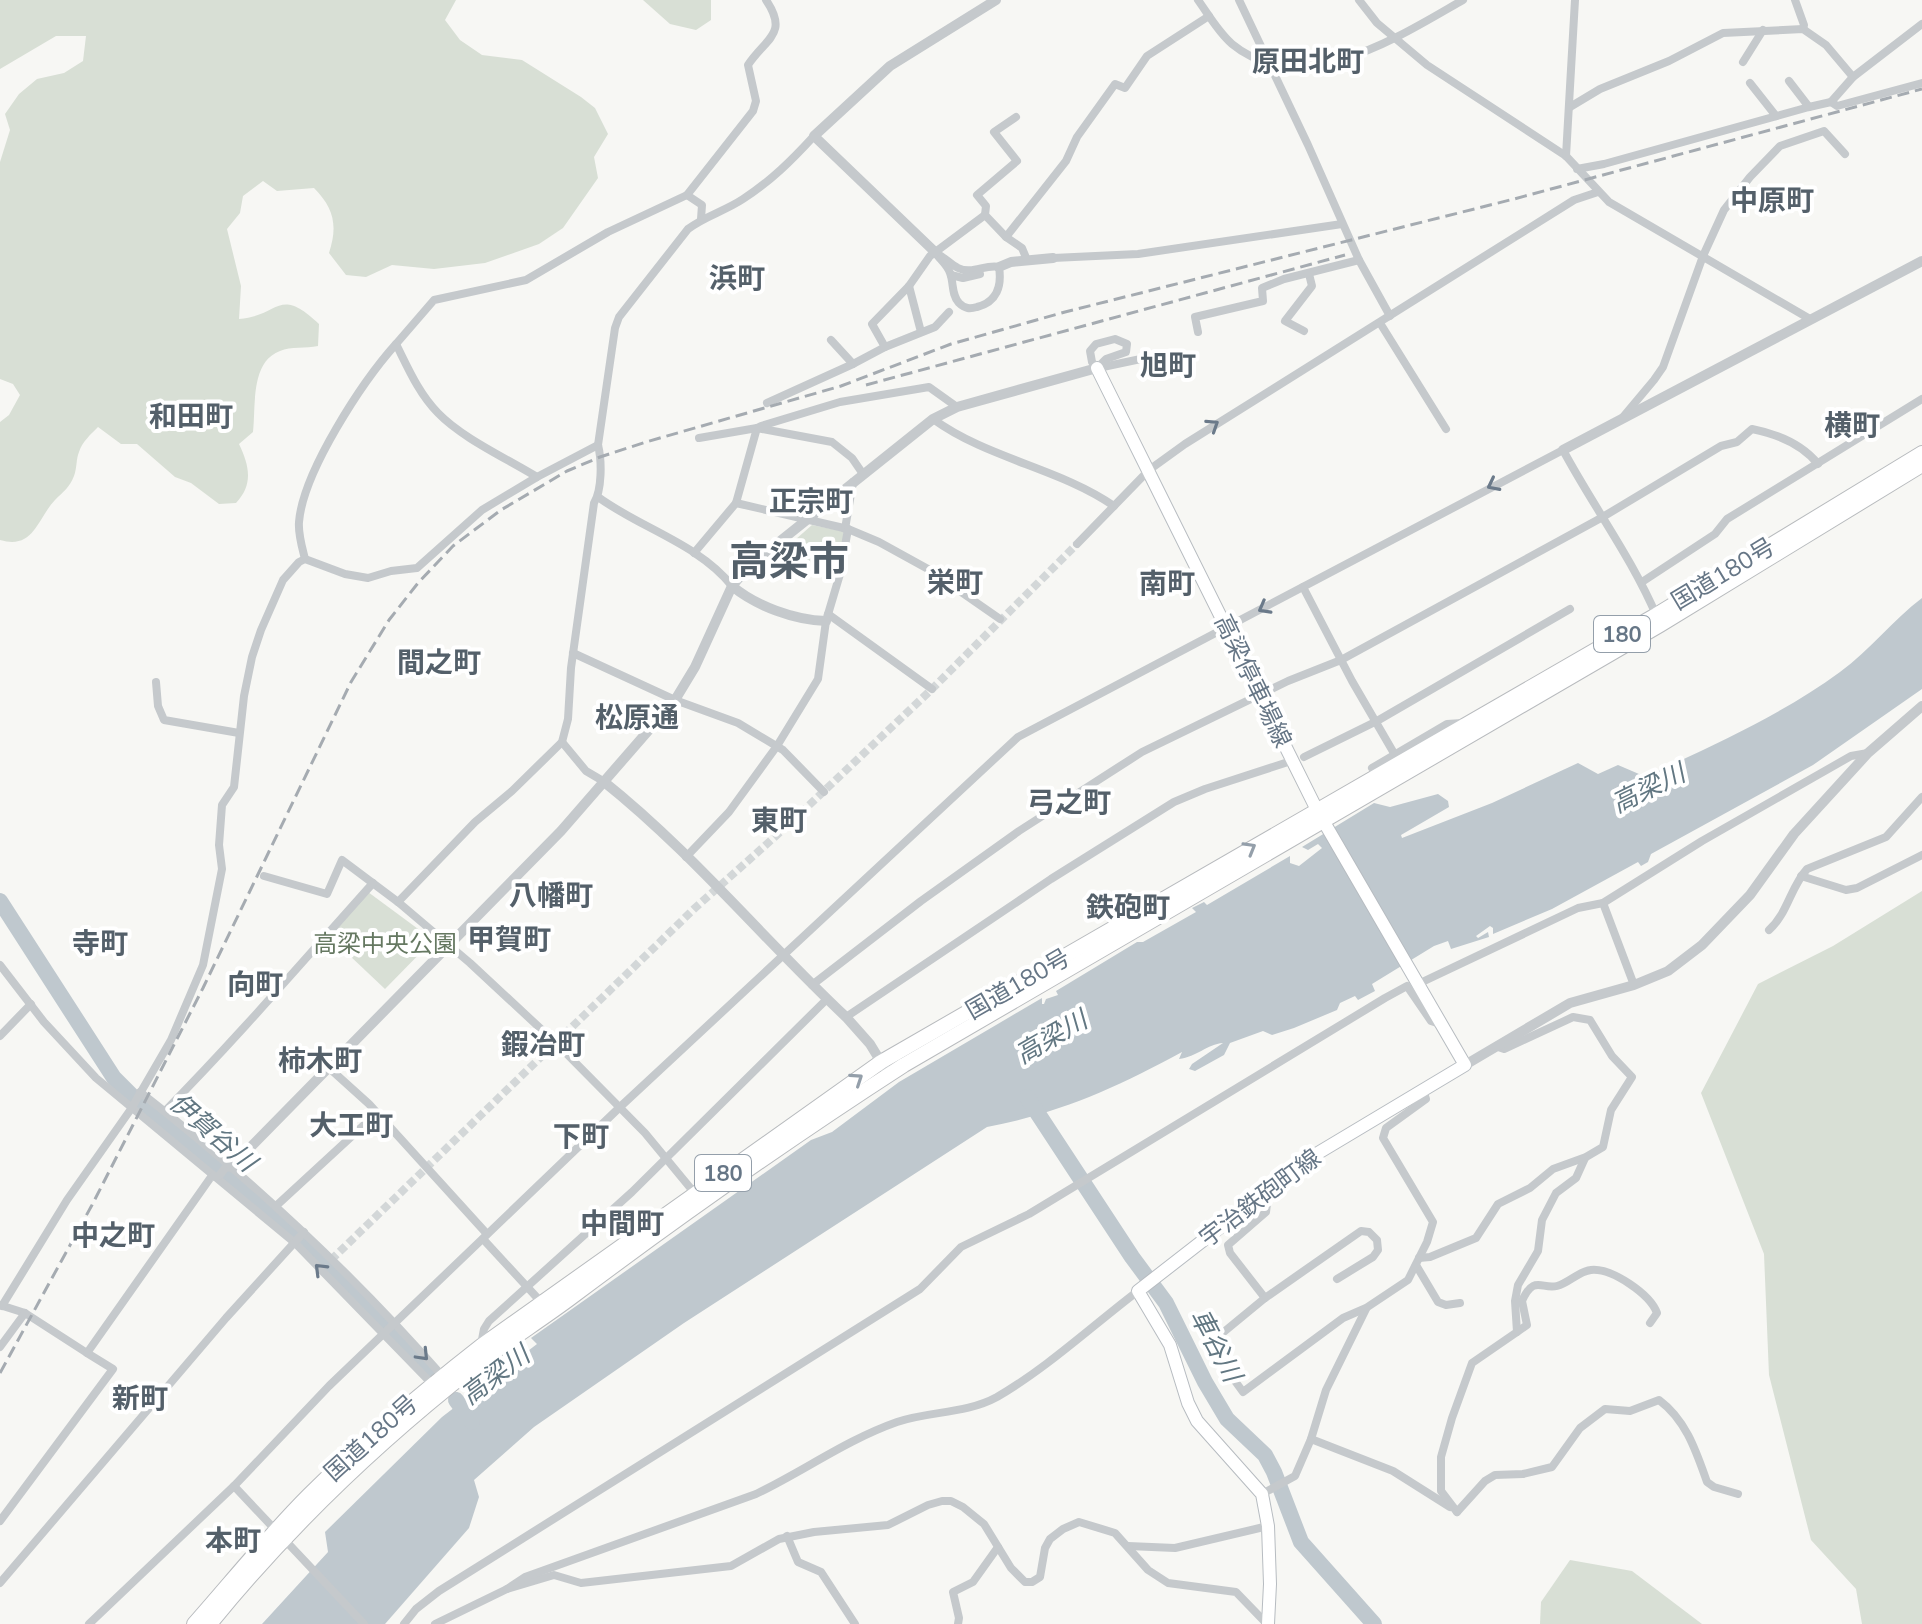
<svg xmlns="http://www.w3.org/2000/svg" width="1922" height="1624" viewBox="0 0 1922 1624" font-family="'Nunito Sans','Noto Sans JP',sans-serif">
<style>
.green{fill:#d8dfd5}
.water{fill:#bfc8ce}
.lines{fill:none;stroke-linecap:round;stroke-linejoin:round}
.river{stroke:#bfc8ce;stroke-width:16}
.minor-tunnel{stroke:#d3d7d8;stroke-width:8;stroke-dasharray:8 4;stroke-linecap:butt}
.secondary-casing{stroke:#b7bcc1;stroke-width:14}
.trunk-casing{stroke:#b8bbbe;stroke-width:16}
.minor{stroke:#c5c9cc;stroke-width:8}
.tertiary{stroke:#c5c9cc;stroke-width:10}
.secondary{stroke:#fff;stroke-width:12}
.trunk{stroke:#fff;stroke-width:14}
.rail{stroke:#a5abb1;stroke-width:3;stroke-dasharray:12 6;stroke-linecap:butt}
.oneway{stroke:#6b7a8a}
.oneway2{stroke:#949faa}
.labels{text-anchor:middle;stroke-width:8;stroke-linejoin:round;paint-order:stroke}
.shield{fill:#fff;stroke:#949faa;stroke-width:2}
.shield-label{font-size:22px;font-weight:bold;fill:#667686}
.street-label{font-size:24px;fill:#667686;stroke:#fff}
.park-label{font-size:24px;fill:#657861;stroke:#fff}
.water-label{font-size:26px;font-style:italic;fill:#627782;stroke:#fff}
.quarter-label{font-size:28px;font-weight:bold;fill:#54606a;stroke:#fff}
.town-label{font-size:40px;font-weight:bold;fill:#54606a;stroke:#fff}
</style>
<rect width="100%" height="100%" fill="#f7f7f4"/>
<g class="green">
<path d="M 0,0 L 456,0 L 445,20 L 460,40 L 482,55 L 522,60 L 581,97 L 595,108 L 608,134 L 594,157 L 598,178 L 563,228 L 539,244 L 485,263 L 434,269 L 392,265 L 366,277 L 346,275 L 329,253 C 338,226 334,208 314,188 L 277,191 L 263,181 L 243,196 L 240,213 L 227,229 L 241,286 L 239,319 C 280,316 278,285 319,324 L 318,346 C 306,349 291,346 280,351 C 250,362 256,407 253,432 L 239,444 C 249,465 254,484 236,503 L 219,504 L 191,483 L 175,477 L 137,444 L 121,444 L 98,427 C 91,434 82,442 79,452 C 76,459 77,468 74,476 C 70,487 63,492 55,500 C 37,519 34,550 0,540 L 0,422 L 9,415 L 20,395 L 13,384 L 0,379 L 0,162 L 10,130 L 5,114 L 19,94 L 37,79 L 64,73 L 83,61 L 86,36 L 56,36 L 0,69 Z"/>
<polygon points="643,0 711,0 711,20 696,30 670,24"/>
<polygon points="812,525 842,531 845,536 836,577 779,554"/>
<polygon points="1922,891 1922,1624 1862,1624 1856,1589 1811,1540 1769,1375 1764,1254 1701,1093 1758,984 1833,946"/>
<polygon points="368,892 433,940 385,989 330,937"/>
<polygon points="1570,1560 1632,1571 1702,1624 1540,1624 1541,1602"/>
</g>
<path class="water" d="M 1922,598 L 1922,689 L 1813,765 L 1651,854 L 1648,862 L 1641,866 L 1638,862 L 1552,909 L 1493,934 L 1493,928 L 1490,926 L 1476,936 L 1478,938 L 1488,932 L 1489,937 L 1451,949 L 1448,941 L 1434,946 L 1372,984 L 1375,991 L 1358,1000 L 1355,996 L 1340,1003 L 1337,1010 L 1294,1028 L 1272,1035 L 1263,1031 L 1230,1043 L 1224,1055 L 1195,1071 L 1189,1069 L 1192,1064 L 1223,1043 C 1207,1044 1197,1057 1179,1059 L 1182,1052 C 1116,1088 1060,1113 987,1127 L 684,1323 L 534,1427 L 474,1480 L 479,1497 L 469,1528 L 385,1624 L 262,1624 L 328,1552 L 325,1532 L 442,1417 L 537,1344 L 531,1338 L 811,1140 L 832,1132 L 899,1082 L 1042,998 L 1042,1004 L 1044,1004 L 1046,999 L 1058,995 L 1056,991 L 1137,942 L 1143,942 L 1196,912 L 1192,908 L 1204,902 L 1207,905 L 1290,856 L 1290,863 L 1299,866 L 1322,848 L 1318,844 L 1308,850 L 1302,847 L 1374,803 L 1390,807 L 1438,794 L 1448,801 L 1449,807 L 1401,835 L 1402,838 L 1492,803 L 1578,763 L 1598,774 L 1618,765 L 1646,777 C 1713,745 1780,716 1840,672 C 1870,650 1893,620 1922,598 Z"/>
<g class="lines">
<g class="river">
<polyline points="0,901 114,1078 146,1110 308,1246 429,1372"/>
<polyline points="1027,1097 1132,1257 1166,1303 1205,1382 1227,1419 1265,1455 1274,1472 1301,1542 1374,1624"/>
<polyline points="456,1400 472,1422"/>
</g>
<polyline class="minor-tunnel" points="331,1260 695,908 787,826 932,689 1077,544"/>
<defs>
<polyline id="secondary" points="1097,368 1317,810 1465,1065 1308,1159 1138,1291 1170,1345 1188,1403 1197,1421 1262,1494 1268,1526 1270,1584 1268,1624"/>
<g id="trunk">
<path d="M 194,1624 C 232,1581 268,1536 309,1495 C 363,1441 421,1393 481,1346 L 881,1062 L 1656,615 L 1922,453"/>
<path d="M 210,1624 C 288,1528 377,1443 474,1367 C 506,1342 540,1321 572,1297 C 680,1216 791,1138 904,1065 L 1660,625 L 1922,465"/>
</g>
</defs>
<use href="#secondary" class="secondary-casing"/>
<use href="#trunk" class="trunk-casing"/>
<g class="minor">
<path d="M 1198,0 C 1208,14 1218,32 1232,44 C 1301,101 1400,36 1463,0"/>
<polyline points="1239,0 1308,145 1359,260 1390,316"/>
<polyline points="1359,0 1377,23 1427,65 1566,156 1609,202 1810,319"/>
<polyline points="1795,0 1804,25 1803,29"/>
<polyline points="1743,62 1763,30"/>
<polyline points="1789,81 1809,107"/>
<polyline points="1750,83 1776,116"/>
<polyline points="1831,102 1853,77 1922,24"/>
<polyline points="1570,107 1600,89 1669,61 1723,33 1803,29 1826,45 1853,77"/>
<polyline points="1016,117 994,132 1017,161 977,195 986,206 985,215 1006,237 1066,161 1077,137 1115,84 1125,88 1147,56 1209,16"/>
<polyline points="1566,156 1575,0"/>
<polyline points="1577,169 1604,164 1809,107 1831,102 1837,106 1922,83"/>
<path d="M 701,219 L 702,205 L 687,195 L 753,111 L 756,101 L 748,65 C 766,38 789,34 766,0"/>
<polyline points="1006,237 1022,248 1027,260"/>
<path d="M 935,252 C 939,259 947,264 950,273 C 954,283 951,294 959,303 C 965,309 970,309 977,307 C 997,302 1002,286 999,267"/>
<path d="M 941,256 C 947,260 952,265 958,268 C 972,275 985,264 999,267"/>
<polyline points="1053,258 1138,254 1342,224"/>
<polyline points="951,275 963,278 980,274"/>
<polyline points="909,286 921,332"/>
<polyline points="1380,323 1446,429"/>
<polyline points="1304,331 1285,321 1312,286 1309,274"/>
<polyline points="1198,332 1195,317 1263,301 1262,288 1284,279 1359,260"/>
<polygon points="1115,339 1127,344 1126,352 1106,359 1097,368 1092,362 1090,351 1096,344"/>
<polyline points="831,340 853,364 885,347 935,327 949,312"/>
<polyline points="396,344 434,300 526,280 608,232 687,195"/>
<polyline points="885,347 872,324 909,286 930,256 985,215"/>
<polyline points="1098,368 1155,356"/>
<polyline points="767,403 853,364"/>
<polyline points="1623,417 1654,380 1663,367 1703,256 1724,210 1750,177 1780,146 1824,131 1845,154"/>
<path d="M 933,419 C 988,459 1059,468 1114,506"/>
<polyline points="699,438 757,428 832,442 852,458 863,474"/>
<path d="M 598,497 C 640,528 699,544 732,586"/>
<polyline points="736,503 848,529 879,542 928,569 1000,619"/>
<polyline points="845,529 853,482"/>
<polyline points="1077,544 1149,470 1185,444 1574,200 1598,192"/>
<polyline points="694,553 736,503 757,428 761,426 840,402 929,387 957,407"/>
<path d="M 305,559 C 302,547 298,534 299,522 C 303,472 362,382 396,344 C 408,368 419,394 438,413 C 462,438 506,458 537,477"/>
<polyline points="1642,582 1715,534 1727,519 1922,399"/>
<polyline points="1303,587 1352,681 1395,755"/>
<polyline points="828,614 932,689"/>
<polyline points="573,653 675,700 738,723 783,750 824,792"/>
<polyline points="156,682 158,706 164,720 239,733"/>
<polyline points="562,742 586,771 603,781"/>
<polyline points="1304,757 1377,721 1570,609"/>
<polyline points="1372,768 1447,724 1462,723"/>
<polyline points="686,857 729,812 777,746 818,679 826,621 840,574 848,529"/>
<polyline points="264,876 327,894 342,860 398,902 470,963 555,1042 645,1133 697,1196"/>
<polyline points="1801,876 1846,890 1857,888 1922,855"/>
<path d="M 398,902 L 475,822 L 512,791 L 562,742 L 568,719 L 571,668 L 594,503 C 602,490 602,461 598,445 L 615,328 L 619,317 L 688,229 C 705,216 725,211 743,199 C 771,181 792,160 814,136"/>
<polyline points="1603,903 1634,985"/>
<path d="M 1769,930 C 1788,913 1790,888 1807,869 L 1886,837 L 1922,797"/>
<polyline points="0,965 44,1022 96,1078 295,1243 435,1387"/>
<polyline points="1418,984 1578,908 1603,903 1702,841 1851,756 1868,753"/>
<path d="M 812,985 L 921,901 L 1019,831 L 1142,752 L 1288,681 L 1341,660 L 1601,518 L 1721,446 L 1737,442 L 1752,429 C 1777,434 1802,444 1818,464"/>
<polyline points="846,1017 1051,879 1174,802 1205,789 1285,763"/>
<polyline points="0,1036 31,1004"/>
<polyline points="328,1067 369,1104 487,1234"/>
<path d="M 140,1092 C 250,1178 353,1274 445,1379"/>
<path d="M 165,1111 C 237,1038 304,960 373,883"/>
<polyline points="1261,1194 1267,1204 1266,1212 1228,1245 1230,1253 1265,1298"/>
<polyline points="276,1206 377,1113"/>
<polyline points="483,1239 542,1303"/>
<polyline points="1419,1258 1430,1257 1476,1238 1498,1204 1530,1188 1553,1169 1586,1157 1603,1147 1611,1110 1632,1077 1612,1056 1590,1020 1573,1017 1504,1049 1498,1047"/>
<polyline points="1416,1265 1438,1302 1446,1305 1460,1303"/>
<polyline points="1337,1279 1373,1257 1378,1250 1377,1240 1369,1232 1361,1231 1265,1298 1214,1340 1227,1370 1243,1392 1343,1318 1366,1308 1408,1280 1427,1242 1433,1222 1383,1138 1386,1128 1426,1099 1423,1090"/>
<polyline points="0,1305 25,1313 87,1353 211,1177 219,1176 225,1168 231,1167"/>
<polyline points="2,1306 67,1200 131,1109 171,1040 203,965 222,869 219,845 222,805 234,787 244,696 252,657 261,630 283,580 299,562 305,559 345,574 368,578 391,571 417,568 482,510 537,477 598,445"/>
<path d="M 1517,1332 L 1527,1325 L 1522,1301 C 1534,1274 1542,1290 1557,1286 C 1569,1283 1579,1271 1591,1270 C 1612,1268 1650,1294 1657,1313 L 1650,1323"/>
<polyline points="481,1345 484,1329 489,1321 632,1192 827,999"/>
<polyline points="0,1347 25,1313"/>
<polyline points="1311,1439 1393,1471 1450,1507"/>
<polyline points="234,1486 364,1624"/>
<polyline points="1262,1494 1295,1476 1311,1439 1326,1390 1366,1309"/>
<polyline points="1457,1512 1441,1491 1441,1457 1452,1418 1472,1363 1517,1332 1515,1301 1518,1285 1538,1251 1542,1220 1556,1193 1576,1178 1585,1158"/>
<path d="M 1457,1512 L 1485,1481 L 1495,1475 L 1523,1474 L 1552,1467 L 1580,1428 L 1605,1409 L 1630,1411 L 1659,1400 C 1686,1420 1696,1451 1707,1482 L 1714,1487 L 1738,1494"/>
<polyline points="0,1521 113,1369 87,1353"/>
<polyline points="787,1536 798,1562 821,1572 855,1624"/>
<polyline points="1128,1546 1175,1548 1268,1526"/>
<polyline points="0,1583 226,1318 304,1232"/>
<polyline points="507,1589 554,1575 581,1583 731,1566 779,1539 814,1532 888,1525 928,1505 942,1501 951,1501 963,1507 984,1524 1011,1568 1025,1582 1032,1582 1040,1577 1045,1548 1050,1539 1063,1529 1079,1522 1115,1533 1148,1570 1168,1583 1236,1592 1267,1624"/>
<path d="M 89,1624 L 234,1486 L 329,1386 L 620,1107 L 1018,737 L 1563,450 C 1593,506 1632,558 1657,617"/>
<polyline points="404,1624 416,1609 439,1591 920,1289 961,1247 1029,1214 1385,998 1407,986 1431,1021 1440,1024"/>
<path d="M 435,1624 L 507,1589 L 525,1577 L 756,1494 C 804,1471 846,1440 897,1422 C 929,1411 966,1414 997,1397 C 1047,1368 1092,1326 1138,1291"/>
<polyline points="958,1624 959,1618 953,1592 973,1582 998,1547"/>
</g>
<g class="tertiary">
<polyline points="935,252 814,136 890,66 996,0"/>
<polyline points="999,267 1011,262 1053,258"/>
<polyline points="1563,450 1922,261"/>
<path d="M 732,586 C 756,606 794,620 826,621"/>
<path d="M 603,781 C 691,851 764,940 846,1017 L 870,1044 L 884,1067"/>
<polyline points="1465,1065 1570,1003 1634,985 1668,971 1702,945 1750,895 1794,834 1868,753 1922,706"/>
<polyline points="231,1167 561,831 675,700 695,667 732,586 749,566 933,419 957,407 1097,368"/>
</g>
<use href="#secondary" class="secondary"/>
<use href="#trunk" class="trunk"/>
<g class="rail">
<polyline points="866,385 1345,255"/>
<polyline points="0,1373 92,1205 203,988 351,682 389,620 418,583 453,546 501,510 567,471 600,457 646,442 841,386 951,344 1065,312 1514,199 1922,89"/>
</g>
</g>
<defs><path id="oneway-chevron" d="M-2-3.5L2.5 0L-2 3.5" fill="none" stroke-width="1.6" stroke-linecap="round" stroke-linejoin="round" transform="scale(2)"/></defs>
<g class="oneway">
<use href="#oneway-chevron" transform="translate(1213 425) rotate(-33)"/>
<use href="#oneway-chevron" transform="translate(1493 485) rotate(153)"/>
<use href="#oneway-chevron" transform="translate(1264 608) rotate(151)"/>
<use href="#oneway-chevron" transform="translate(320 1269) rotate(-135)"/>
<use href="#oneway-chevron" transform="translate(423 1355) rotate(46)"/>
</g>
<g class="oneway2">
<use href="#oneway-chevron" transform="translate(1250 848) rotate(-30)"/>
<use href="#oneway-chevron" transform="translate(857 1079) rotate(-34)"/>
</g>
<g class="labels">
<g class="shield">
<rect x="1594" y="616" width="56" height="36" rx="6"/>
<rect x="695" y="1155" width="56" height="36" rx="6"/>
</g>
<g class="shield-label">
<text x="1622" y="642">180</text>
<text x="723" y="1181">180</text>
</g>
<g class="street-label">
<text transform="translate(1723 574) rotate(-31)" y="8">国道180号</text>
<text transform="translate(1253 681) rotate(64)" y="8">高梁停車場線</text>
<text transform="translate(1018 984) rotate(-30)" y="8">国道180号</text>
<text transform="translate(1260 1198) rotate(-37)" y="8">宇治鉄砲町線</text>
<text transform="translate(371 1438) rotate(-42)" y="8">国道180号</text>
</g>
<g class="park-label">
<text x="385" y="952">高梁中央公園</text>
</g>
<g class="water-label">
<text transform="translate(1648 788) rotate(-26)" y="9">高梁川</text>
<text transform="translate(1051 1037) rotate(-30)" y="9">高梁川</text>
<text transform="translate(213 1132) rotate(41)" y="9">伊賀谷川</text>
<text transform="translate(1216 1345) rotate(62)" y="9">車谷川</text>
<text transform="translate(495 1375) rotate(-37)" y="9">高梁川</text>
</g>
<g class="quarter-label">
<text x="1308" y="71">原田北町</text>
<text x="1772" y="210">中原町</text>
<text x="737" y="288">浜町</text>
<text x="1168" y="375">旭町</text>
<text x="191" y="426">和田町</text>
<text x="1852" y="435">横町</text>
<text x="811" y="511">正宗町</text>
<text x="955" y="592">栄町</text>
<text x="1167" y="593">南町</text>
<text x="439" y="672">間之町</text>
<text x="637" y="727">松原通</text>
<text x="1069" y="812">弓之町</text>
<text x="779" y="830">東町</text>
<text x="551" y="905">八幡町</text>
<text x="1128" y="917">鉄砲町</text>
<text x="509" y="949">甲賀町</text>
<text x="100" y="953">寺町</text>
<text x="255" y="994">向町</text>
<text x="543" y="1054">鍜冶町</text>
<text x="320" y="1070">柿木町</text>
<text x="351" y="1135">大工町</text>
<text x="581" y="1146">下町</text>
<text x="622" y="1233">中間町</text>
<text x="113" y="1245">中之町</text>
<text x="140" y="1408">新町</text>
<text x="233" y="1550">本町</text>
</g>
<g class="town-label">
<text x="789" y="575">高梁市</text>
</g>
</g>
</svg>
